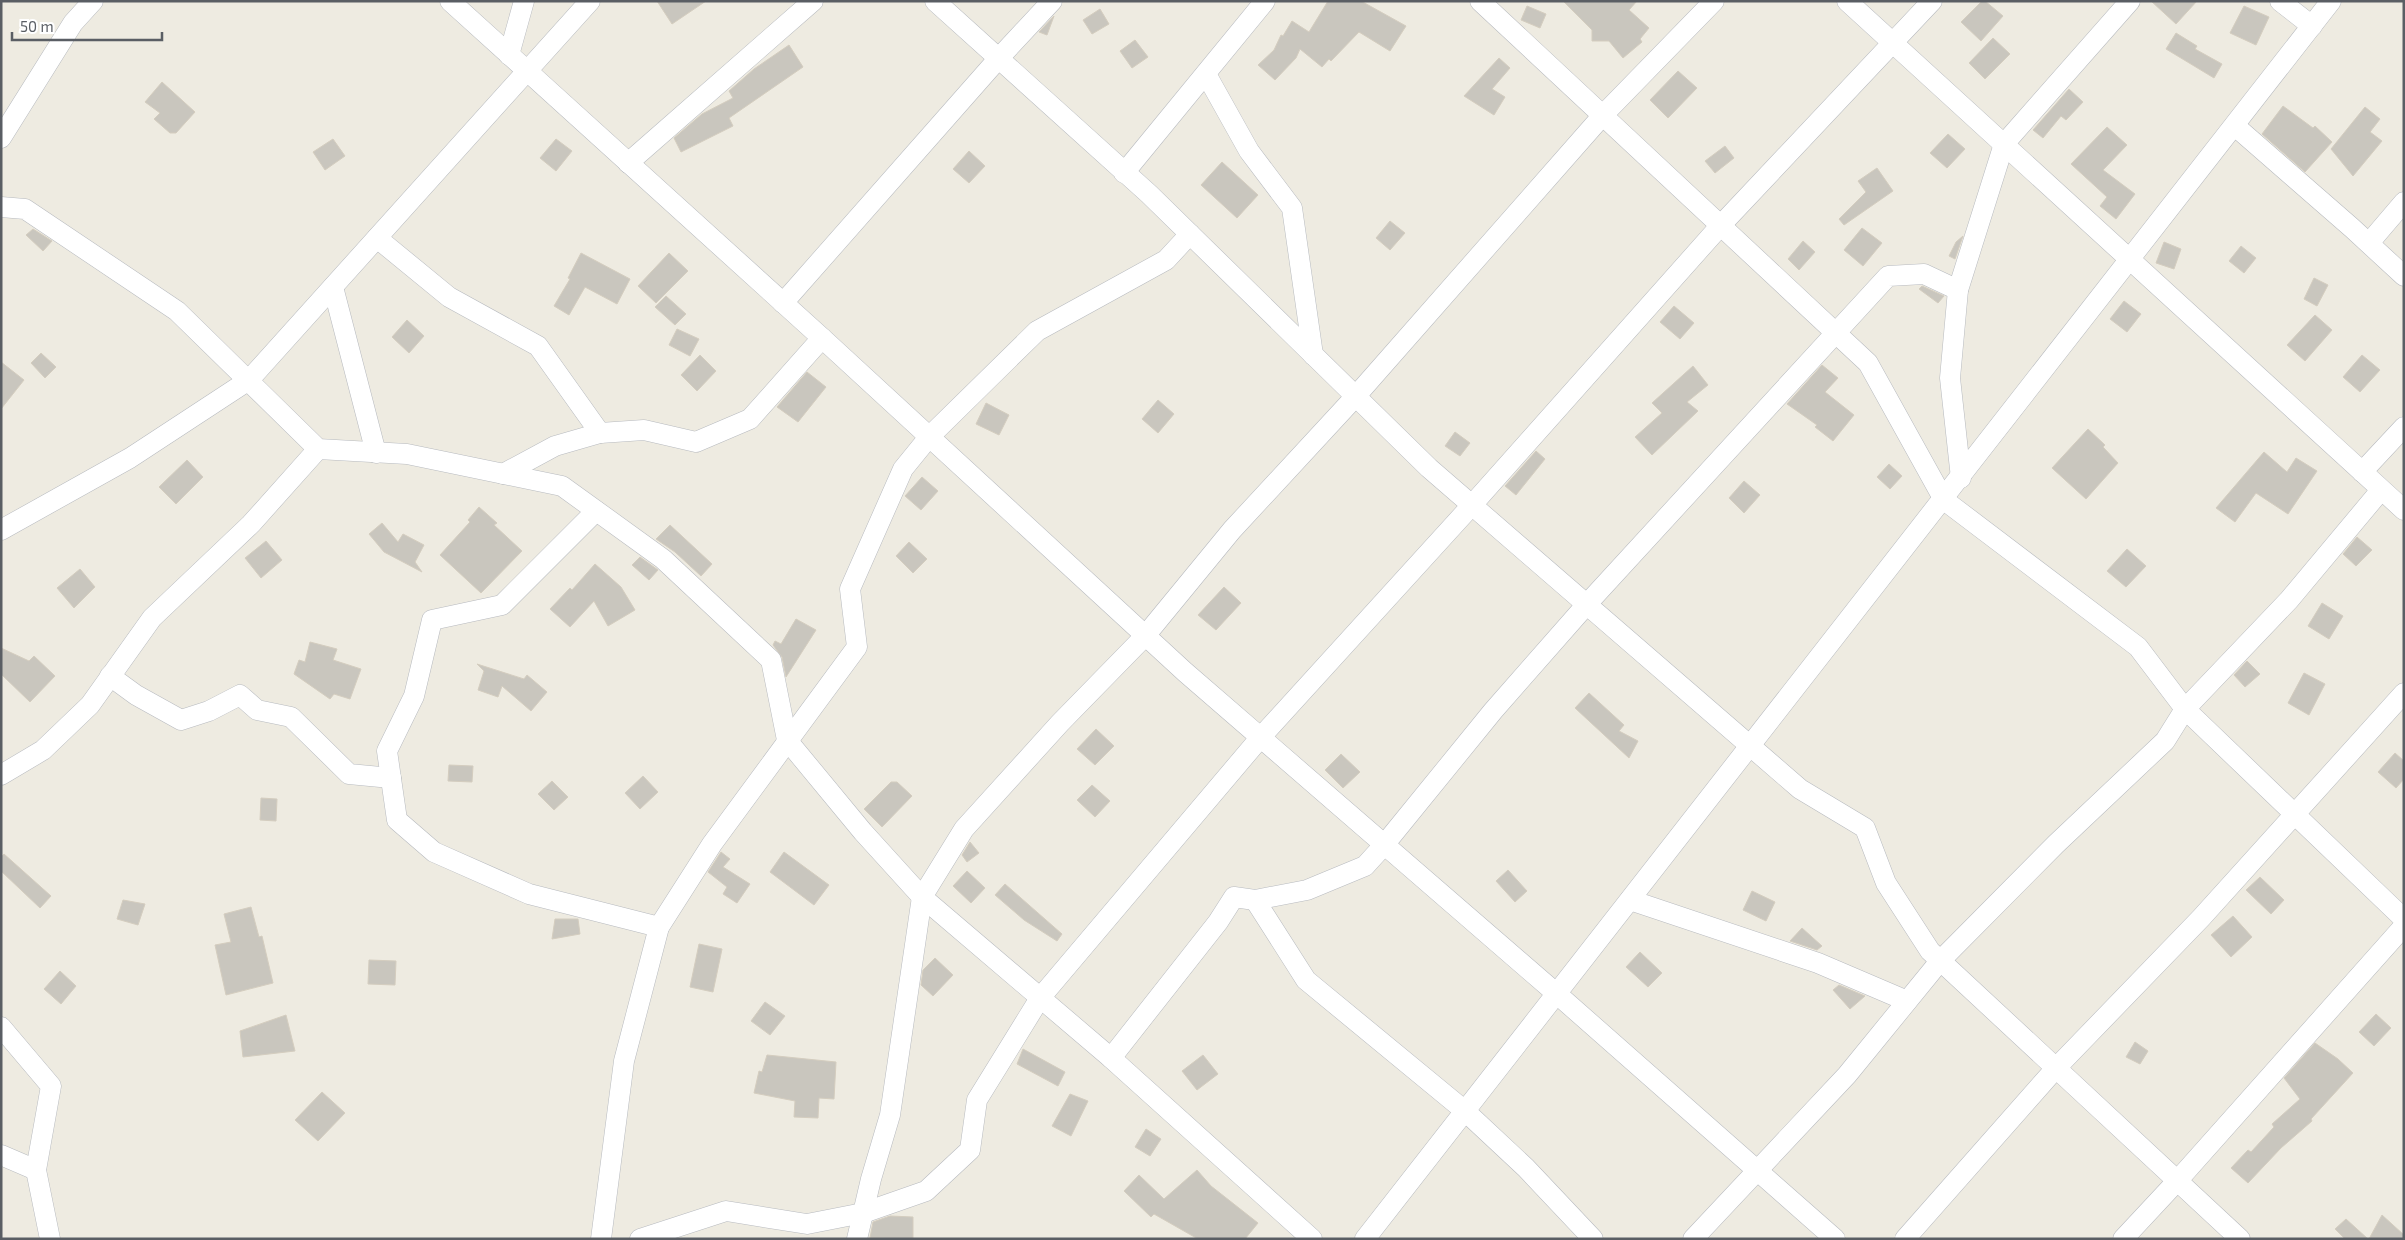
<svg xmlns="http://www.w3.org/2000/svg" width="2405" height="1240" viewBox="0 0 2405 1240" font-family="'Exo 2',sans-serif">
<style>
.building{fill:#c9c6be;stroke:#d4cdbf}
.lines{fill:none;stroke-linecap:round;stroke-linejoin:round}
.minor-casing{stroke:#b7babf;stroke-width:21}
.minor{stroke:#fff;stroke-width:20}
</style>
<rect width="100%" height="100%" fill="#eeebe1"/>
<g class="building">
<polygon points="657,1 706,1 672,24"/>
<polygon points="1328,1 1361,1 1406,26 1390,51 1359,32 1331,61 1329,59 1322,67 1300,49 1296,58 1275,80 1258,65 1274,50 1281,35 1283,36 1292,21 1309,32"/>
<polygon points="1563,1 1637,1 1629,10 1649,28 1640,39 1642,42 1623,58 1609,41 1592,41 1592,30"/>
<polygon points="1982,1 1985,1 2003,16 1981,41 1961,22"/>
<polygon points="2151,1 2197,1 2176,24"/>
<polygon points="1527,6 1546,14 1540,28 1521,20"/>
<polygon points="2244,6 2269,17 2256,45 2230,33"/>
<polygon points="1100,9 1109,24 1092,34 1083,20"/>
<polygon points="1054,16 1047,35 1039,32"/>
<polygon points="2176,33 2197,46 2195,49 2222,64 2214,78 2166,49"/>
<polygon points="1993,38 2010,54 1985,79 1969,63"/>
<polygon points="1135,40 1148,57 1132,68 1120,51"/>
<polygon points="789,45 803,67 729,118 733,126 681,152 674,138 702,114 733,98 729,91 754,69"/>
<polygon points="1499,58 1510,68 1492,89 1505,97 1494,115 1464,96"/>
<polygon points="1678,71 1697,88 1668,118 1650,100"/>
<polygon points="162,82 195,112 176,133 170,133 154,119 160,113 145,102"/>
<polygon points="2069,89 2083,102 2066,120 2061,116 2043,138 2033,130"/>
<polygon points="2283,106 2313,128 2315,126 2332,142 2305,172 2262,134"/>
<polygon points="2365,107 2380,119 2370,132 2382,141 2353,176 2331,149"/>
<polygon points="2107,127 2127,145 2103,170 2135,194 2116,219 2100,206 2107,197 2071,164"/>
<polygon points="1948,134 1965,149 1947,168 1930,153"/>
<polygon points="333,139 345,156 325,170 313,152"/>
<polygon points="556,139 572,151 556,171 540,158"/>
<polygon points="1725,146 1734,158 1715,173 1705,161"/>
<polygon points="969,151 985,166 969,183 953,169"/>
<polygon points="1222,162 1258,195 1237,218 1201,185"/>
<polygon points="1877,168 1893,191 1844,225 1839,219 1866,192 1858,181"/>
<polygon points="1390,221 1405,233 1390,250 1376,238"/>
<polygon points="1862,228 1882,243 1863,266 1844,250"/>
<polygon points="33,229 52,241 43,251 26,235"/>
<polygon points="1963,236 1955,259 1949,256 1956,242"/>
<polygon points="1803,241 1815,252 1799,270 1788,259"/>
<polygon points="2164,242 2181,249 2174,269 2156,263"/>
<polygon points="2241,246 2256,258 2244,273 2229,261"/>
<polygon points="581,253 630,279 617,304 585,287 569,315 554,306 570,279 568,278"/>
<polygon points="669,253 688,271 656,303 638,286"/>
<polygon points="2314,278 2328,285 2317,306 2304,299"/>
<polygon points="1922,286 1944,296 1938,303 1919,289"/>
<polygon points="666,296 686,314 675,325 655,307"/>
<polygon points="2124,301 2141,314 2127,332 2110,319"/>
<polygon points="1674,306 1694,323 1680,339 1660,322"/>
<polygon points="2315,315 2332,330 2305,361 2287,345"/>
<polygon points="407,320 424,336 409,353 392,337"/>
<polygon points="677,329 699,339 690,356 669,345"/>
<polygon points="41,353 56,367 45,378 31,363"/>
<polygon points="700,355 716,371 697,391 681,375"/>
<polygon points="2362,355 2380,370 2360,392 2343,377"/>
<polygon points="1,362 24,380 1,409"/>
<polygon points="1822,365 1838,378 1825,392 1854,415 1833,441 1815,427 1817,425 1787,404"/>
<polygon points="1693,366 1708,385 1687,402 1698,411 1652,455 1635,437 1662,413 1652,403"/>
<polygon points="807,372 826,387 798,422 777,407"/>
<polygon points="1158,400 1174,414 1158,433 1142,419"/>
<polygon points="986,403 1009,415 999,435 976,424"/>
<polygon points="2088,429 2105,445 2103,447 2118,463 2086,499 2052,468"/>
<polygon points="1455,432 1470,443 1460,456 1445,446"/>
<polygon points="1536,451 1545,459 1516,495 1505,486"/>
<polygon points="2264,452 2287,472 2296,458 2317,471 2288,514 2256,493 2235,522 2216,508"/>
<polygon points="187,460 203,477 176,504 159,487"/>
<polygon points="1889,464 1902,476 1890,489 1877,477"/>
<polygon points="922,477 938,491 921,510 905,496"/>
<polygon points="1744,481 1760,495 1744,513 1729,498"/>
<polygon points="479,507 497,523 494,525 522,551 481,593 440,555 470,522 468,520"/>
<polygon points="382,523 398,542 403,534 424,545 415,562 422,572 384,552 369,534"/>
<polygon points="670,525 712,564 701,576 675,552 656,539"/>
<polygon points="2357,537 2372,550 2356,566 2343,554"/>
<polygon points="266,541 282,560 261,578 245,558"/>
<polygon points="909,542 927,559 913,573 896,556"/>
<polygon points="2127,549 2146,566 2126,587 2107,571"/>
<polygon points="640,557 658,570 649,580 632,565"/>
<polygon points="595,564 621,587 635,610 608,626 594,601 570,627 550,609 570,588 572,590"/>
<polygon points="80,569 95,587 74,608 57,588"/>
<polygon points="1224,587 1241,603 1216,630 1198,615"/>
<polygon points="2322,603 2343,616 2329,639 2308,626"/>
<polygon points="796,619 816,630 786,677 782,657 773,645 775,641 781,644"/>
<polygon points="310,642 337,649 333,660 361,669 350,699 334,694 330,699 294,674 299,660 305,662"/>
<polygon points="1,648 29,661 34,656 55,676 30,702 1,674"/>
<polygon points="2247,661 2260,674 2245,687 2234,675"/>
<polygon points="477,664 524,679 527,675 547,692 531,711 502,686 498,697 478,690 484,671"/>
<polygon points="2304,673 2325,684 2309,715 2288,703"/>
<polygon points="1589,693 1624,725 1619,731 1638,741 1629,758 1575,708"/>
<polygon points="1096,729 1114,746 1095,765 1077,749"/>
<polygon points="2395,753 2404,761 2404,779 2396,788 2378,772"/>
<polygon points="1341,754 1360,772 1343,788 1325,770"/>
<polygon points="449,765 473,766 472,782 448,781"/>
<polygon points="643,776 658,792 640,809 625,793"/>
<polygon points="552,781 568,797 554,810 538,794"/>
<polygon points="891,782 897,782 912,796 882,827 864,809"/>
<polygon points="1092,785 1110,801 1095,817 1077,800"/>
<polygon points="261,798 277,799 276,821 260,820"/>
<polygon points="970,842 979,853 967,862 962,855"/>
<polygon points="721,852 730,859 723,867 750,884 737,903 723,894 727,887 708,872"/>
<polygon points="784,852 829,885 814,905 770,872"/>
<polygon points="4,854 51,896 40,908 1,871 1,857"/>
<polygon points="1508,870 1527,891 1515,902 1496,881"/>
<polygon points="967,871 985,888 971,903 953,886"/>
<polygon points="2260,877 2284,900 2271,914 2246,890"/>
<polygon points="1005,884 1062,934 1057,941 1024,920 995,895"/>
<polygon points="1752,891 1775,902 1766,921 1743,910"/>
<polygon points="123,900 145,904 138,925 117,919"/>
<polygon points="251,907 259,937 262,936 273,983 226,995 215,945 231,942 224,914"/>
<polygon points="2233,916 2252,937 2231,957 2211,935"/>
<polygon points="555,919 578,919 580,934 552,939"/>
<polygon points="1802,928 1822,946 1817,950 1790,941"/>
<polygon points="699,944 722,949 713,992 690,987"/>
<polygon points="1640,952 1662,973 1648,987 1626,967"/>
<polygon points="935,958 953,975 933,996 921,985 923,970"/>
<polygon points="369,960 396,961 395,985 368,984"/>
<polygon points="60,971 76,986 61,1004 44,989"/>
<polygon points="1839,985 1865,996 1850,1009 1833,990"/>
<polygon points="765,1002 785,1016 770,1035 751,1021"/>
<polygon points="2376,1014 2391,1028 2374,1046 2359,1032"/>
<polygon points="286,1015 295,1051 243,1057 240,1031"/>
<polygon points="2135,1042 2148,1051 2140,1064 2126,1057"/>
<polygon points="2315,1043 2338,1059 2353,1073 2311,1119 2312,1121 2281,1148 2248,1183 2231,1168 2248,1150 2251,1152 2274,1127 2272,1124 2300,1099 2284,1078"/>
<polygon points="1023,1049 1065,1072 1058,1086 1017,1064"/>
<polygon points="767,1055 836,1062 834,1099 819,1098 818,1118 794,1117 795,1101 754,1093 759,1071 762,1072"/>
<polygon points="1203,1055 1218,1074 1197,1090 1182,1071"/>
<polygon points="322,1092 345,1113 318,1141 295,1120"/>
<polygon points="1070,1094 1088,1101 1071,1136 1052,1126"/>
<polygon points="1146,1129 1161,1139 1150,1156 1135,1147"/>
<polygon points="1197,1170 1211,1186 1258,1223 1245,1239 1198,1239 1154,1214 1151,1217 1124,1191 1139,1175 1164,1199"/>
<polygon points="2382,1215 2404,1235 2404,1239 2369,1239"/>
<polygon points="890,1216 913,1217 913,1239 870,1238 873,1222"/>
<polygon points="2346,1219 2368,1239 2345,1239 2335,1229"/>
</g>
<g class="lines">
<defs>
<g id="minor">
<polyline points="450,1 822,338 1185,672 1557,994 1835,1239"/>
<polyline points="935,1 1149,194 1429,468 1800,789 1865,828 1886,883 1930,951 2240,1239"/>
<polyline points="1480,1 1868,363 1944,500 2138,647 2185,709 2404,919"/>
<polyline points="1847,1 2404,510"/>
<polyline points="2280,1 2312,26"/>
<polyline points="509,55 524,1"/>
<polyline points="1206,74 1249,151 1292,208 1313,355"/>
<polyline points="2235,126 2352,228 2404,276"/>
<polyline points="1,138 73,23 93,1"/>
<polyline points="628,163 813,1"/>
<polyline points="1124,173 1265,1"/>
<polyline points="1,207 25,209 177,311 318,449 407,454 562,486 663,559 771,660 787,740 863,832 922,897 1111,1058 1312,1239"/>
<polyline points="377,238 449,297 538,346 600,433"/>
<polyline points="2369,243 2404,202"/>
<polyline points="333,287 376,453"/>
<polyline points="783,303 998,59 1052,1"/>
<polyline points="2362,472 2404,427"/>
<polyline points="503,474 555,446 600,433 644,430 696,442 750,419 822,338"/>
<polyline points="1961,478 1950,378 1958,290 2004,144 2130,1"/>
<polyline points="596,511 502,605 432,620 414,696 387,751 397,820 434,852 529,894 659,927"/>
<polyline points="1,530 130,458 249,380 590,1"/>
<polyline points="110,676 136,695 181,720 209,711 240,695 257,710 291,717 349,774 391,778"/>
<polyline points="1,775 43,750 90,705 152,618 251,524 318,449"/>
<polyline points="1255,900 1306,980 1465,1111 1526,1168 1593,1239"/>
<polyline points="1630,900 1818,963 1907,1001"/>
<polyline points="1,1027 51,1086 36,1170 50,1239"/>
<polyline points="1111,1058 1218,922 1234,897 1255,900 1307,890 1365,866 1384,845 1493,711 1587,604 1888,276 1924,274 1958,290"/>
<polyline points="1,1155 36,1170"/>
<polyline points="601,1239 624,1061 659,927 712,844 857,647 850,589 903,469 929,437 1037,331 1166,260 1190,234"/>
<polyline points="640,1239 726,1211 807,1224 863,1213 926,1191 970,1150 977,1100 1040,998 1260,738 1472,505 1721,225 1932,1"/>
<polyline points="857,1239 871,1179 890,1115 922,897 964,829 1060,723 1145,636 1232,530 1355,397 1603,115 1714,1"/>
<polyline points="1365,1239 2331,1"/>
<polyline points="1693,1239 1847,1075 1940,961 2056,844 2165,741 2185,709 2289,600 2381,490"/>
<polyline points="1905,1239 2056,1068 2201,918 2404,693"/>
<polyline points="2123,1239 2178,1180 2404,926"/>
</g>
</defs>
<use href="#minor" class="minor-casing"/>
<use href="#minor" class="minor"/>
</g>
<rect width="2405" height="1240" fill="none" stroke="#5a5e64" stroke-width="5"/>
<path d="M12 32v8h150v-8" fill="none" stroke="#5a5e64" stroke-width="2.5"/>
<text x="20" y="32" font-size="15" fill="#5a5e64" stroke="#ffffff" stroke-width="4" paint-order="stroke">50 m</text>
</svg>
